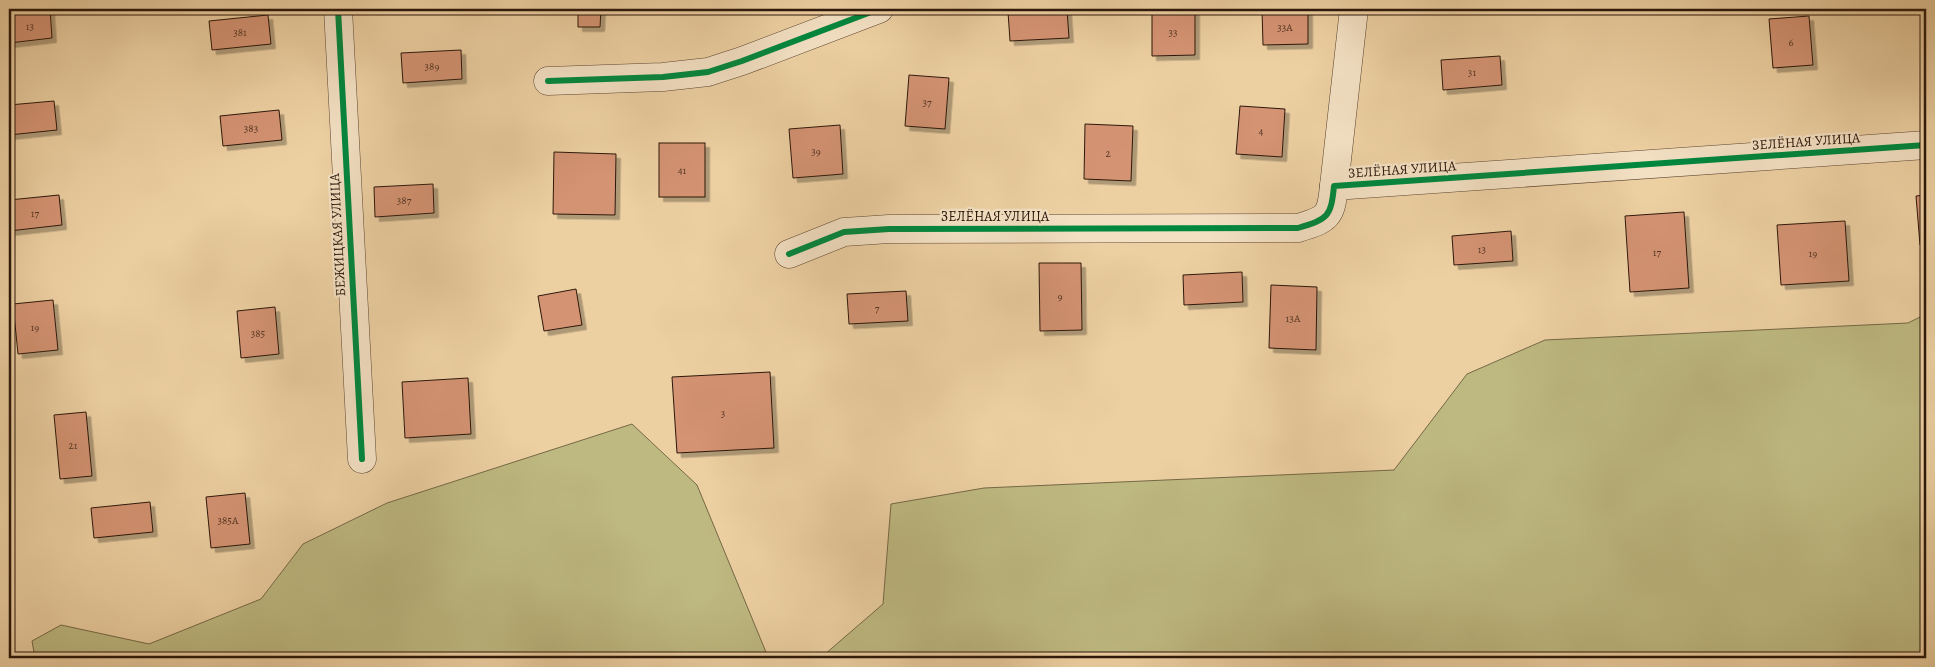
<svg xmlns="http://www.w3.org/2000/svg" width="1935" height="667" viewBox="0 0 1935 667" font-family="Alegreya,serif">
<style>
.green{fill:#beb981;stroke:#756846}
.building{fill:#d49373;stroke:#2c170b;filter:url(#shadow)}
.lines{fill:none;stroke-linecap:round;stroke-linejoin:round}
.street-casing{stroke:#5c4531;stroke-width:29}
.street{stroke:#f3e0c3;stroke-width:28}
.cycleway-casing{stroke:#f3e0c3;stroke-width:9}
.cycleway{stroke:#00873e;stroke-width:6}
.labels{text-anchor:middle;stroke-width:4.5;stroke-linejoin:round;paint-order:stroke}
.number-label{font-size:11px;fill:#563625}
.street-label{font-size:14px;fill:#2c170b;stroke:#f3e0c3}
</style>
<defs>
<filter id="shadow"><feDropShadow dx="4.5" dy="4.5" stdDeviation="0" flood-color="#0004"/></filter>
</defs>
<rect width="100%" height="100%" fill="#edd0a2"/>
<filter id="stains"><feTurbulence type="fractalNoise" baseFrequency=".004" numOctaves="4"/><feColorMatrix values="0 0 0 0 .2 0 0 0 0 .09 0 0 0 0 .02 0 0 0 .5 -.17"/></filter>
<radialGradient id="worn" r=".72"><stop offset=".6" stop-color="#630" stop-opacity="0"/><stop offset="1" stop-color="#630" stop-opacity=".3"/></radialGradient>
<polygon class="green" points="1926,314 1926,658 35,658 32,641 61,625 149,644 261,599 303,544 387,503 632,424 697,485 768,657 824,655 883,604 891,504 984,488 1394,470 1467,374 1545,340 1908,323"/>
<g class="building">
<polygon points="50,9 52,38 9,43 9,13"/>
<polygon points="578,9 601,9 600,27 578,27"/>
<polygon points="1067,9 1069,38 1010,41 1008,12"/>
<polygon points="1152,9 1195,9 1195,55 1152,56"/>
<polygon points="1262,9 1308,9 1308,44 1263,45"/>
<polygon points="268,15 271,44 212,50 209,21"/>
<polygon points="1809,16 1813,65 1773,68 1769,19"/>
<polygon points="461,50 462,79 403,83 401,53"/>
<polygon points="1500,56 1502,85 1443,90 1441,60"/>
<polygon points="909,75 949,78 945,129 905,126"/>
<polygon points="54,101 57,130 9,135 9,105"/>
<polygon points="1240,106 1285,109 1282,157 1236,154"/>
<polygon points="279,110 282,140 223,146 220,116"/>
<polygon points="1085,124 1133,126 1131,181 1084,179"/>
<polygon points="840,125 843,174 793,178 789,129"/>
<rect x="659" y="143" width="46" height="54"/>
<polygon points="554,152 616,154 615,215 553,214"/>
<polygon points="433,184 434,213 375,217 374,187"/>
<polygon points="59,195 62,225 9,231 9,200"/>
<polygon points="1926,195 1926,244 1920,245 1916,196"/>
<polygon points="1684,212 1689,288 1630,292 1625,216"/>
<polygon points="1845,221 1849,281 1781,285 1777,225"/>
<polygon points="1511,231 1513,261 1454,265 1452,236"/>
<polygon points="1039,263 1081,263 1082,330 1040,331"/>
<polygon points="1242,272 1243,302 1184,305 1183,275"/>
<polygon points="1271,285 1317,287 1316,350 1269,348"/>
<polygon points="576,289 582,325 544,331 538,296"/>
<polygon points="906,291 908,321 849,324 847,294"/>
<polygon points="53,300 58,350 18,354 13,304"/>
<polygon points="275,307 279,354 241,358 237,311"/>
<polygon points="770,372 774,448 677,453 672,377"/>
<polygon points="468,378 471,434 405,438 402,382"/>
<polygon points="86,412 92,476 60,479 54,415"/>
<polygon points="245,493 250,544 211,548 206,497"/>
<polygon points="150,502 153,532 94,538 91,508"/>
</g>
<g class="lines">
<defs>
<g id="street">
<polyline points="338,9 362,459"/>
<polyline points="548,81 663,77 708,72 742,61 879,9"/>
<polyline points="1334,186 1354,9"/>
<path d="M 789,254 L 844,232 L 889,229 L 1298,228 C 1328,219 1331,217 1334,186 L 1926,145"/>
</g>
</defs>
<use href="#street" class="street-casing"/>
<use href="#street" class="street"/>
<defs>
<g id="cycleway">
<polyline points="338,9 362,459"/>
<polyline points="548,81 663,77 708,72 742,61 879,9"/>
<path d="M 789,254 L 844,232 L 889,229 L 1298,228 C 1328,219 1331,217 1334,186 L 1926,145"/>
</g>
</defs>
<use href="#cycleway" class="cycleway-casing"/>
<use href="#cycleway" class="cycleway"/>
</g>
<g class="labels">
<g class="number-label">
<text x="30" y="30">13</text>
<text x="1285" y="31">33А</text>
<text x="240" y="36">381</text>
<text x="1173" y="36">33</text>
<text x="1791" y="46">6</text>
<text x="432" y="70">389</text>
<text x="1472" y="76">31</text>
<text x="927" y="106">37</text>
<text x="251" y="132">383</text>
<text x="1261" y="135">4</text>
<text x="816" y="155">39</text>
<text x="1108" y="157">2</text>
<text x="682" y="174">41</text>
<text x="404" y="204">387</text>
<text x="35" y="217">17</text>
<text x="1482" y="253">13</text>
<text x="1657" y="256">17</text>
<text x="1813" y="257">19</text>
<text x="1060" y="300">9</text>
<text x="877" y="312">7</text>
<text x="1293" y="322">13А</text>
<text x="35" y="331">19</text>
<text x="258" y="337">385</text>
<text x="723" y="417">3</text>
<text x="73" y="449">21</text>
<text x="228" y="524">385А</text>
</g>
<g class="street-label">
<text transform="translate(1806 141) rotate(-4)" y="5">ЗЕЛЁНАЯ УЛИЦА</text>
<text transform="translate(1402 169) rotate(-4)" y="5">ЗЕЛЁНАЯ УЛИЦА</text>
<text x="995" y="221">ЗЕЛЁНАЯ УЛИЦА</text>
<text transform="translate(337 235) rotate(-93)" y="5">БЕЖИЦКАЯ УЛИЦА</text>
</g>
</g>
<rect width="1935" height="667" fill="none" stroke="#edd0a2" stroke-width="30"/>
<rect x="10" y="10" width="1915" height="647" fill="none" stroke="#2c170b" stroke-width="2.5"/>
<rect x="15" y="15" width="1905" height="637" fill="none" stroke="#2c170b"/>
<rect width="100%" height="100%" filter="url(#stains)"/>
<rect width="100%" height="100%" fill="url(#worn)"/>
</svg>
